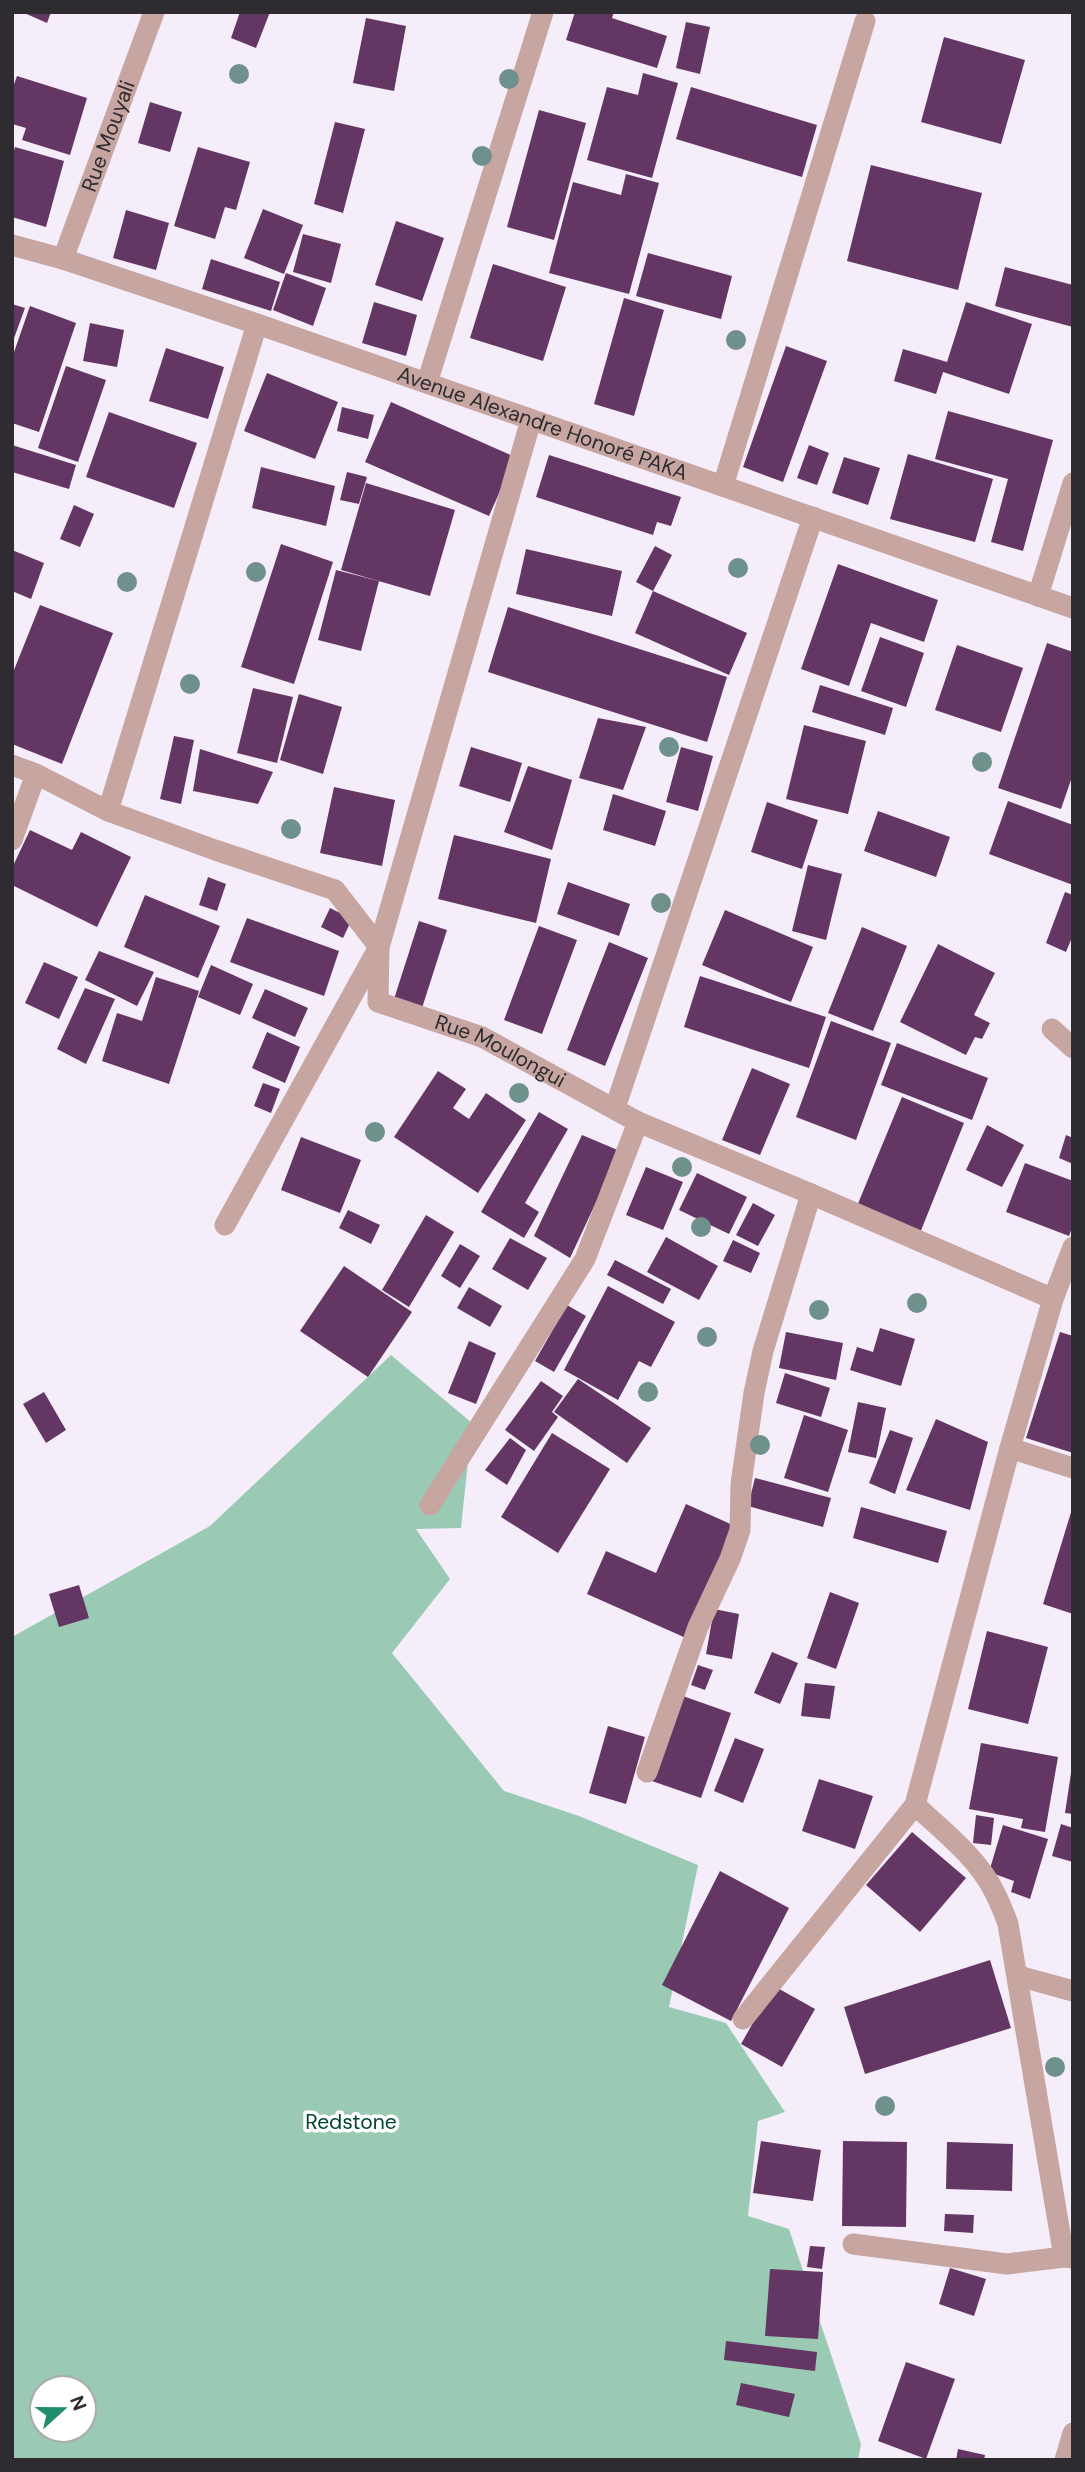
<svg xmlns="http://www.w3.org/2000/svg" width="1085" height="2472" viewBox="0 0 1085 2472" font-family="'DM Sans',sans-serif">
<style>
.green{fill:#9acab4;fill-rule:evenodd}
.building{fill:#643664}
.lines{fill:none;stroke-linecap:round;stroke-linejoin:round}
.minor{stroke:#c7a5a0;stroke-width:21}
.tree{fill:#6e918b}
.labels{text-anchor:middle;stroke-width:7;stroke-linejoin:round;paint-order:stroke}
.street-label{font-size:21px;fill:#2e2c30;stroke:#fff}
.park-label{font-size:21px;fill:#004530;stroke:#fff}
</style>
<rect width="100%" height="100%" fill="#f5eefa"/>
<path class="green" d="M 391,1355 L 472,1423 L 461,1528 L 416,1529 L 450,1579 L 392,1653 L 504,1791 L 579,1816 L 698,1865 L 669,2007 L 726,2023 L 785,2112 L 758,2121 L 748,2216 L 789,2229 L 861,2444 L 858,2460 L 12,2460 L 12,1637 L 210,1526 ZM 42,2388 L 84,2388 L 84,2430 L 42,2430 Z"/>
<g class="building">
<polygon points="22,12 51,12 47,23"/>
<polygon points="240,12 270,12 256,48 231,38"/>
<polygon points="575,12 614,12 612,18 667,36 657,68 566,40"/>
<polygon points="366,18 406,26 394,91 353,83"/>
<polygon points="686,22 710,27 700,74 676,68"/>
<polygon points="944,37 1025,60 1001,144 921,122"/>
<polygon points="643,73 678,83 652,178 587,160 607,87 638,95"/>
<polygon points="17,76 87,98 70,155 22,140 26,128 12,124 12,90"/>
<polygon points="691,87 817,125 802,177 676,139"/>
<polygon points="150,102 182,112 170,152 138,143"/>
<polygon points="539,110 586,123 554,240 507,227"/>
<polygon points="335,122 365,129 343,213 314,204"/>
<polygon points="15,147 64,161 46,227 12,217 12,158"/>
<polygon points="198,147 250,162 236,210 225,207 215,239 174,226"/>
<polygon points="871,165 982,193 958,290 847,261"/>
<polygon points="626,174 659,183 629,294 549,273 573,182 621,195"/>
<polygon points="263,209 303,225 284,274 244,258"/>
<polygon points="126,210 169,223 156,270 113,258"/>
<polygon points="396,221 444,238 422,301 375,285"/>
<polygon points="303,234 341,244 331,283 293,272"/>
<polygon points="648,253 732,276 721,319 636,296"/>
<polygon points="211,259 280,282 271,311 202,289"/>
<polygon points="493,264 566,287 543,361 470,338"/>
<polygon points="1005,267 1073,285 1073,327 995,306"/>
<polygon points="286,273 326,288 313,326 273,310"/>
<polygon points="624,298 664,310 634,416 594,404"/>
<polygon points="374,302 417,315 406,356 362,343"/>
<polygon points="966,302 1032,324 1009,394 943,372 936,394 894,381 903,349 947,362"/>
<polygon points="12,304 25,308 13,341 12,341"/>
<polygon points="30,306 76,323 39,432 12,423 12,358"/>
<polygon points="90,323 124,330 117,367 83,361"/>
<polygon points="786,346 827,361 783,482 743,467"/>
<polygon points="166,348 224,367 208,419 149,401"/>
<polygon points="66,366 106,380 78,462 38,448"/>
<polygon points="267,373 338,402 315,459 244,431"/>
<polygon points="391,402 515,457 489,516 365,462"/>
<polygon points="342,407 374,415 368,439 337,431"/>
<polygon points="948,411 1053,440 1023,551 991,542 1008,479 935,459"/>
<polygon points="109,412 197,443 174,508 86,477"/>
<polygon points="12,445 76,465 69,489 12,472"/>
<polygon points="809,445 829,453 817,485 797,478"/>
<polygon points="908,454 993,479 975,542 890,519"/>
<polygon points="549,455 681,497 671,526 657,522 653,535 536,497"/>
<polygon points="844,457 880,468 868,505 832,493"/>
<polygon points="261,467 335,486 326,526 252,508"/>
<polygon points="347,472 367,477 359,504 340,500"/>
<polygon points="366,483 455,510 430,596 341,570"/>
<polygon points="74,505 94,514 80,547 60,539"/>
<polygon points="281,544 333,562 294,684 241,667"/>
<polygon points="655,546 672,555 653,591 636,582"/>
<polygon points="526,549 622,571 612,616 516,594"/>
<polygon points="12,550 44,563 31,599 12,591"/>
<polygon points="838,564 938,600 924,642 871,623 849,686 801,669"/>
<polygon points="336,570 379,581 361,651 318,640"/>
<polygon points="653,591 747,633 729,675 635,633"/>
<polygon points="40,605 113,633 62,764 12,744 12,675"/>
<polygon points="508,607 727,677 707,742 488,672"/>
<polygon points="880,637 924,653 906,707 861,691"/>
<polygon points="1047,643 1073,652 1073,774 1061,809 998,788"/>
<polygon points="957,645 1023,668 1001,732 935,710"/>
<polygon points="820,685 893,708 885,735 812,712"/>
<polygon points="253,688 293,697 277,763 237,753"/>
<polygon points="299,694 342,707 323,774 280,760"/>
<polygon points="598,718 646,727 623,790 579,778"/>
<polygon points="804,725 866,741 848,814 786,799"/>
<polygon points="174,736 194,740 181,804 160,799"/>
<polygon points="471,747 522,763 510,802 459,786"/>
<polygon points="681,747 713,756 698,811 666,802"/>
<polygon points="200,749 273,772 258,804 193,791"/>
<polygon points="528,766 572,780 552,850 504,832"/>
<polygon points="334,787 395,800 382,866 320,853"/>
<polygon points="613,794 666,811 655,846 603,830"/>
<polygon points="1008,801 1073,825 1073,885 989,854"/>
<polygon points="767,802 818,820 802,869 751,852"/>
<polygon points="878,811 950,837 936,877 864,851"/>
<polygon points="30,830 72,850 81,832 131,857 97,927 12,885 12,868"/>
<polygon points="454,835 551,859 536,923 438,899"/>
<polygon points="808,865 842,874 826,940 792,931"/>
<polygon points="208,877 226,884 217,911 199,905"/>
<polygon points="568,882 630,904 619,936 557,914"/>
<polygon points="1065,892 1073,895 1073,935 1066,952 1046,943"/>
<polygon points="145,895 220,926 198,978 124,947"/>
<polygon points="330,908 352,919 343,938 321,927"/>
<polygon points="725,910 813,947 791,1002 702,965"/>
<polygon points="247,918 339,951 324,996 230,962"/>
<polygon points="419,921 447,930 422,1008 394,999"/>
<polygon points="539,926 577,940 542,1034 504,1020"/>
<polygon points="862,927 907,946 873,1031 828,1013"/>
<polygon points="609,942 648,958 605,1066 567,1050"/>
<polygon points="938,944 995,973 974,1015 990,1023 982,1039 975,1037 966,1055 900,1022"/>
<polygon points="99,951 154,972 137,1006 85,980"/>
<polygon points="44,962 78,977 59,1019 25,1003"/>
<polygon points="211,965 253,984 240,1015 198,997"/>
<polygon points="700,976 826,1017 809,1068 684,1027"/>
<polygon points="156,977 199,991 169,1084 102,1061 117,1013 142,1021"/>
<polygon points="85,988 115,999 86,1064 57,1049"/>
<polygon points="265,989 308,1008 295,1037 252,1018"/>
<polygon points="831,1021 891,1043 856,1140 796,1117"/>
<polygon points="267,1032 300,1047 285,1083 252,1068"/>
<polygon points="897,1043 988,1078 972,1120 881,1085"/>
<polygon points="752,1068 790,1084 760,1155 722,1140"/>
<polygon points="438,1071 466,1089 453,1108 469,1119 486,1093 526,1120 478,1193 394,1137"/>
<polygon points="263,1083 280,1089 271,1113 254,1106"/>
<polygon points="902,1097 964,1123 920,1233 857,1206"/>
<polygon points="539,1112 568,1129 525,1203 539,1212 524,1238 481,1212"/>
<polygon points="987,1125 1024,1145 1002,1187 966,1170"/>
<polygon points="582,1135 620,1151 570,1258 534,1236"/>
<polygon points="1066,1135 1073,1138 1073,1164 1059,1158"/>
<polygon points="301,1137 361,1160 340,1213 281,1190"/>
<polygon points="1025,1163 1073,1181 1073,1225 1069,1236 1006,1212"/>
<polygon points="646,1167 683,1182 663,1230 626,1215"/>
<polygon points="697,1173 747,1197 729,1234 679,1210"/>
<polygon points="753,1203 775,1215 758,1246 736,1235"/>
<polygon points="348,1210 380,1225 371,1244 339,1228"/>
<polygon points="426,1215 454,1232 409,1307 382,1290"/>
<polygon points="666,1237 718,1266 699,1300 647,1272"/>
<polygon points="510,1238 547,1258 528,1290 492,1269"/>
<polygon points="733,1240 760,1253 751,1273 723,1261"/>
<polygon points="460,1244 480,1256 460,1288 441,1276"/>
<polygon points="615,1260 671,1289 663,1304 607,1275"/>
<polygon points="344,1266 412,1312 368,1377 300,1331"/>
<polygon points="608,1286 675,1322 651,1367 639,1361 618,1400 564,1370"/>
<polygon points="469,1287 502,1306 490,1327 457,1308"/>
<polygon points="567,1305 586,1316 554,1372 535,1361"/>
<polygon points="880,1328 915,1339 901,1386 850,1370 857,1347 873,1352"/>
<polygon points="786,1332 843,1343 836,1380 779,1368"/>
<polygon points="1060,1332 1073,1336 1073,1453 1026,1438"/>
<polygon points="469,1341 496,1353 476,1404 448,1393"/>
<polygon points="785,1373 830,1388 821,1417 776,1403"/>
<polygon points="578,1379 651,1428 627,1463 554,1412"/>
<polygon points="541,1381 563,1396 552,1412 558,1417 534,1451 505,1430"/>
<polygon points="44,1392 66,1430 46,1443 23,1404"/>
<polygon points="858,1402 886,1408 876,1458 848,1452"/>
<polygon points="804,1415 848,1430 828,1492 784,1478"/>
<polygon points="936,1419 988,1442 970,1510 906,1490"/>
<polygon points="890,1430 913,1438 895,1494 869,1483"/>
<polygon points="552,1433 610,1469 558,1553 501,1517"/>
<polygon points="510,1438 526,1450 507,1485 485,1470"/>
<polygon points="755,1478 831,1498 823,1527 748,1506"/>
<polygon points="686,1504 735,1526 686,1638 587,1594 606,1551 656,1573"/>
<polygon points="861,1507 947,1531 938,1563 853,1538"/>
<polygon points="1072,1509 1073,1509 1073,1614 1043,1604"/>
<polygon points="79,1585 89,1618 59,1627 49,1594"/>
<polygon points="830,1592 859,1603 836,1669 807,1658"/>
<polygon points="714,1609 739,1614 732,1659 706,1654"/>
<polygon points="987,1631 1048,1647 1028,1724 968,1709"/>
<polygon points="772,1652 798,1663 780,1704 754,1693"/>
<polygon points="698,1665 713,1670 705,1690 691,1685"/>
<polygon points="805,1683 835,1686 830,1719 801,1716"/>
<polygon points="680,1695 731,1713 701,1798 649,1780"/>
<polygon points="608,1726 645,1737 626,1804 589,1793"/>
<polygon points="735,1738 764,1749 743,1803 714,1791"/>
<polygon points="981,1743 1058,1757 1045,1832 1021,1828 1023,1819 969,1809"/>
<polygon points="1071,1773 1073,1773 1073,1814 1065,1813"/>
<polygon points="819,1779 873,1796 855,1849 802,1831"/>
<polygon points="976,1815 994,1818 991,1845 973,1843"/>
<polygon points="1061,1824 1073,1828 1073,1862 1052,1856"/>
<polygon points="1003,1825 1048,1839 1030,1899 1011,1892 1014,1881 989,1872"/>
<polygon points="912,1832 966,1878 920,1932 866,1885"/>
<polygon points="720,1871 789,1908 731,2021 662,1985"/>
<polygon points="990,1960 1011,2028 865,2074 844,2007"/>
<polygon points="774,1986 815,2009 782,2067 741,2044"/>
<polygon points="761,2141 821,2150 813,2201 753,2193"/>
<polygon points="843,2141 907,2142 906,2227 842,2226"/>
<polygon points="947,2142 1013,2144 1012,2191 946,2189"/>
<polygon points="945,2214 974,2215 973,2233 944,2231"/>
<polygon points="810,2246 825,2247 822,2269 807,2267"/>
<polygon points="950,2268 986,2279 974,2316 939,2304"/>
<polygon points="770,2269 823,2272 818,2339 765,2336"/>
<polygon points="726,2341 817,2352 815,2371 724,2360"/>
<polygon points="906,2362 955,2379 926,2459 878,2441"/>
<polygon points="741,2383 795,2394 789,2417 736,2405"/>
<polygon points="958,2449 985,2455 984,2460 956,2460"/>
</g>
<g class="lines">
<g class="minor">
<path id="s1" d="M 12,245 L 63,259 L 257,324 L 1073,608"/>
<path id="s2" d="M 63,259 L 154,12"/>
<polyline points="427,383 543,12"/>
<polyline points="723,486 865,21"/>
<polyline points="1038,596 1073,483"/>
<path id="s3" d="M 12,765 L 36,774 L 108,811 L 215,850 L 335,890 L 379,947 L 378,1002 L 482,1037 L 638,1122 L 811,1194 L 1053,1299"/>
<polyline points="108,811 257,324"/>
<polyline points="12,840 36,774"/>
<polyline points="1052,1029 1073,1048"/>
<polyline points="615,1108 813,517"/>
<polyline points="225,1225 379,947 531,420"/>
<polyline points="1010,1448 1073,1468"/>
<polyline points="430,1505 585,1259 638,1122"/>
<polyline points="647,1772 698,1627 730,1559 740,1530 741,1484 754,1393 763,1351 811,1194"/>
<path d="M 915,1805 C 943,1831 978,1858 995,1893 C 1000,1903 1004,1913 1008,1924 L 1064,2257"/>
<polyline points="1018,1976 1073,1991"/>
<polyline points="743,2019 915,1805 1010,1448 1053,1299 1073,1247"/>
<polyline points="853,2244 1007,2264 1064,2257 1073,2258"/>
<polyline points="1065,2460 1073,2433"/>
</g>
</g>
<g class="tree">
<circle cx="239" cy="74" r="10"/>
<circle cx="509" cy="79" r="10"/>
<circle cx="482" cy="156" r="10"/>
<circle cx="736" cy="340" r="10"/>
<circle cx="738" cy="568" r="10"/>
<circle cx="256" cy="572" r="10"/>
<circle cx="127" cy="582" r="10"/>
<circle cx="190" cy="684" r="10"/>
<circle cx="669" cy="747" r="10"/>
<circle cx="982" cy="762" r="10"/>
<circle cx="291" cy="829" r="10"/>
<circle cx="661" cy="903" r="10"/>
<circle cx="519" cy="1093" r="10"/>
<circle cx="375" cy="1132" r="10"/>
<circle cx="682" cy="1167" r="10"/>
<circle cx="701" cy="1227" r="10"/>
<circle cx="917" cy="1303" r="10"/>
<circle cx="819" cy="1310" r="10"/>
<circle cx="707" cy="1337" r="10"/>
<circle cx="648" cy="1392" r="10"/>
<circle cx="760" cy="1445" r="10"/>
<circle cx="1055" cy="2067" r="10"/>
<circle cx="885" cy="2106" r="10"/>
</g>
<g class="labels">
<g class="street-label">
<text dy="7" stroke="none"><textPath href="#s2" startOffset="131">Rue Mouyali</textPath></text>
<text dy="7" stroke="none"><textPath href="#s1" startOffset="560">Avenue Alexandre Honoré PAKA</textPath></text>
<text dy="7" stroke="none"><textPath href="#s3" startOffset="606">Rue Moulongui</textPath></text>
</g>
<g class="park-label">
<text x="351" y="2129">Redstone</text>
</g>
</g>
<rect width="1085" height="2472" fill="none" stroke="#2e2c30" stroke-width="28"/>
<g transform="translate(63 2409) rotate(69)"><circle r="33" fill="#ffffff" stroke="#ababac" stroke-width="2"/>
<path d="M0-5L12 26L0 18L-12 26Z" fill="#208d6c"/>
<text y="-10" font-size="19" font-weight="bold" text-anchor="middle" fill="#2e2c30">N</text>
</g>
</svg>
